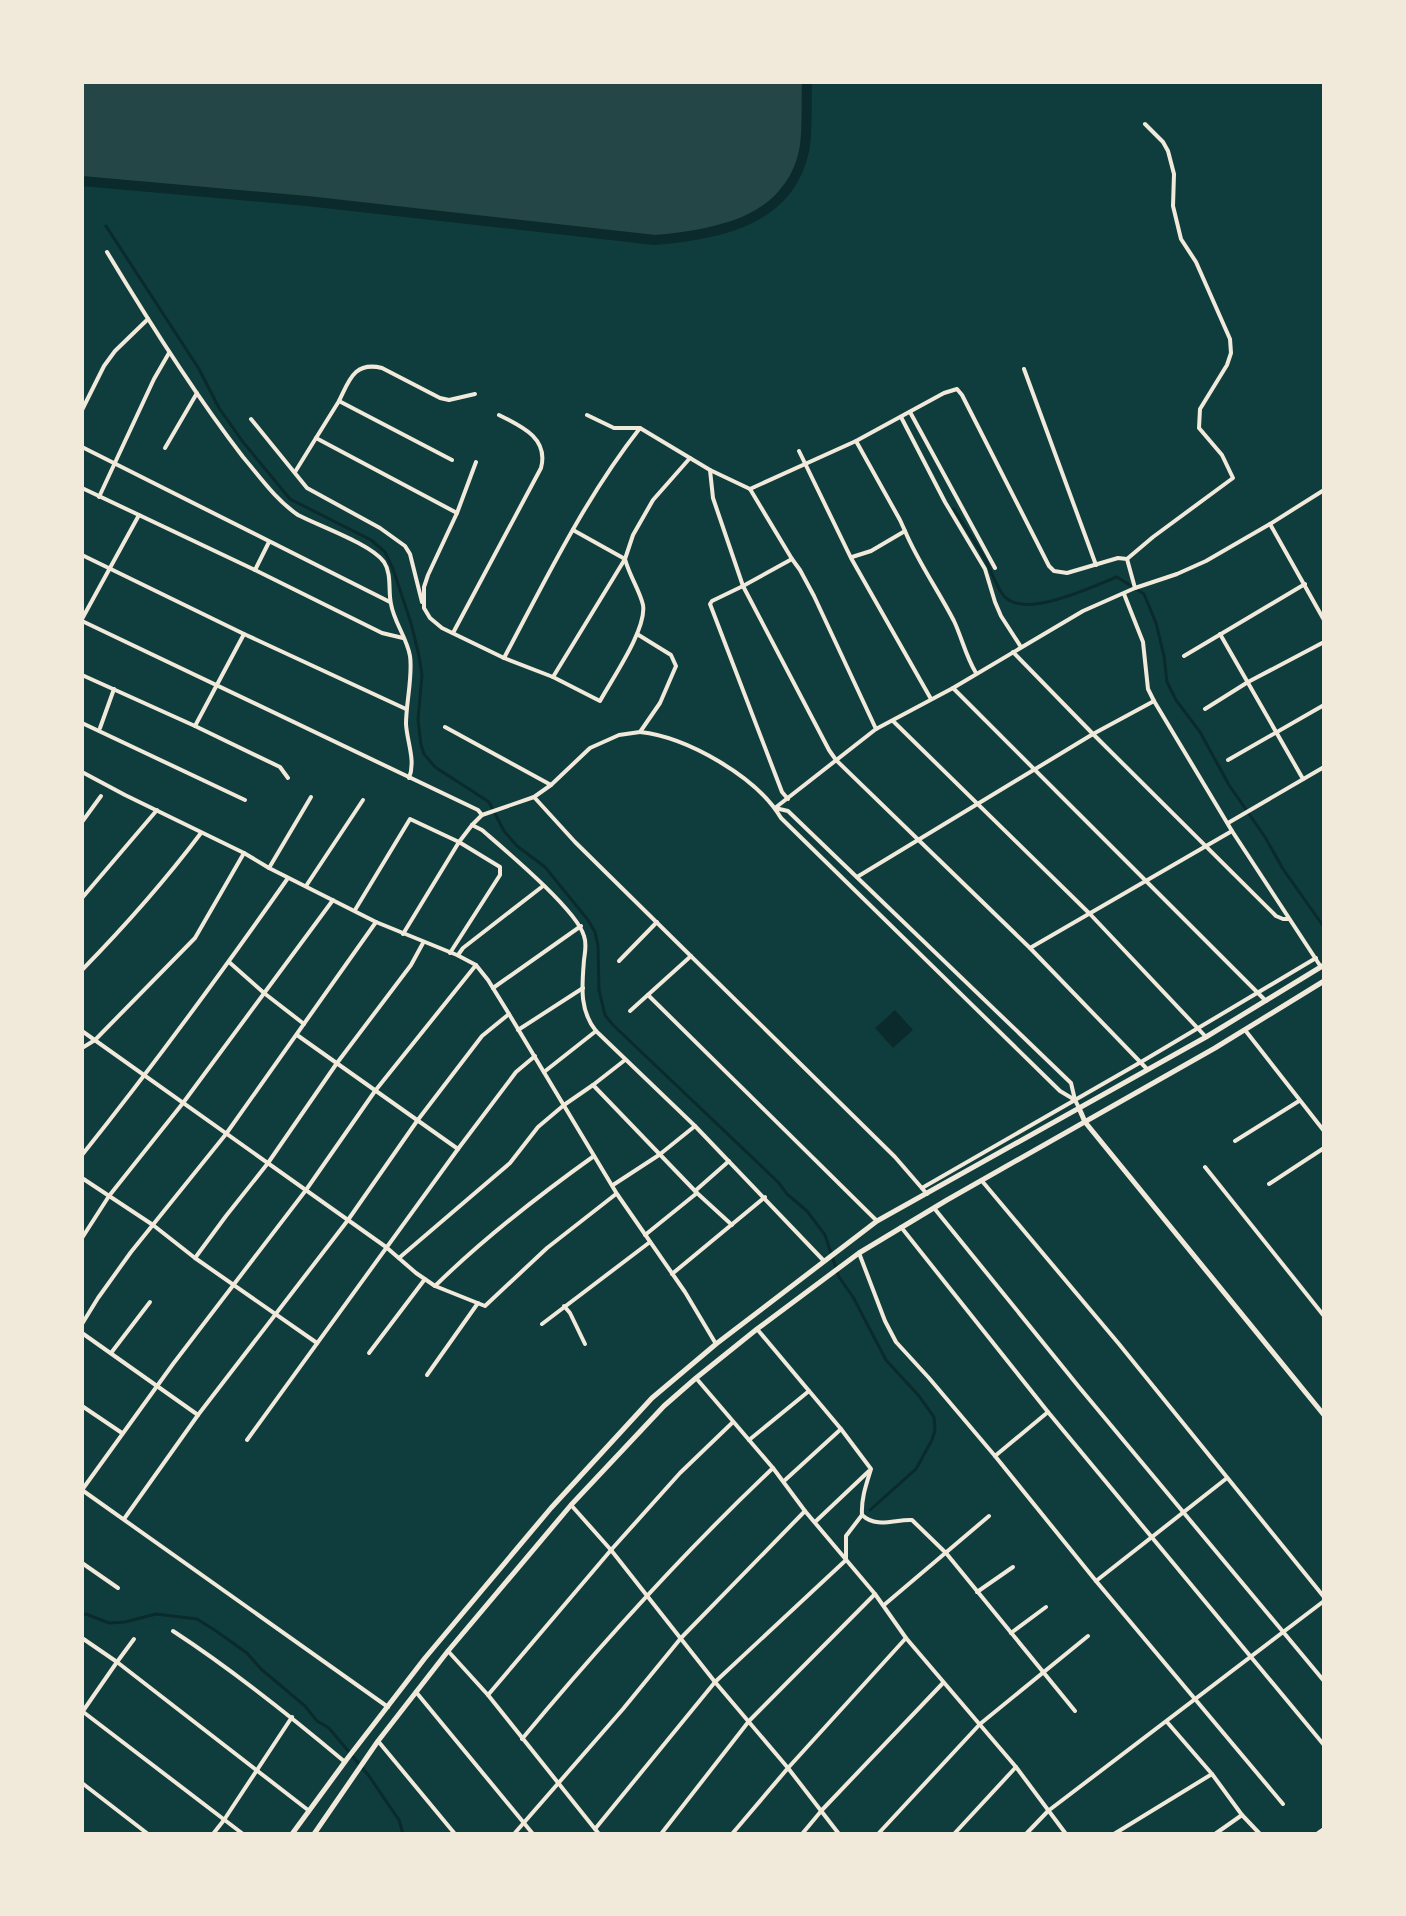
<svg xmlns="http://www.w3.org/2000/svg" width="1406" height="1916" viewBox="0 0 1406 1916" font-family="'Alegreya Sans',sans-serif">
<style>
.green{fill:#244646}
.water{fill:#0a2a2b}
.lines{fill:none;stroke-linecap:round;stroke-linejoin:round}
.stream{stroke:#0a2a2b;stroke-width:3}
.canal{stroke:#0a2a2b;stroke-width:10}
.minor{stroke:#f1e9da;stroke-width:4}
.tertiary{stroke:#f1e9da;stroke-width:5}
</style>
<rect width="100%" height="100%" fill="#0f3d3e"/>
<polygon class="green" points="82,82 808,82 800,164 761,213 669,238 288,199 82,181"/>
<polygon class="water" points="895,1010 913,1030 893,1048 875,1028"/>
<g class="lines">
<g class="stream">
<polyline points="106,226 199,369 219,408 243,442 290,499 371,540 385,552 393,569 411,623 419,656 422,675 418,720 421,745 424,754 435,767 489,802 504,831 517,846 545,867 588,920 595,932 598,946 599,990 605,1015 613,1025 778,1182 787,1194 807,1211 825,1235 839,1277 853,1297 886,1360 919,1396 934,1417 935,1430 932,1440 916,1469 870,1510"/>
<path d="M 954,509 C 965,527 977,544 987,563 C 992,573 997,588 1004,596 C 1025,620 1093,586 1117,577 L 1144,594 L 1156,623 L 1164,656 L 1167,682 L 1176,700 L 1200,732 L 1229,785 L 1265,837 L 1283,869 L 1324,927"/>
<polyline points="82,1615 86,1614 109,1623 125,1622 156,1614 197,1619 216,1631 247,1653 261,1669 305,1706 317,1721 329,1728 369,1776 399,1820 403,1834"/>
</g>
<path class="canal" d="M 82,181 L 307,201 L 655,240 C 716,235 789,222 804,151 C 808,134 806,101 807,82"/>
<g class="minor">
<path d="M 107,252 C 149,322 193,392 243,457 C 260,477 276,500 298,515 C 319,526 371,544 384,562 C 392,574 388,591 391,604 C 394,622 407,638 410,656 C 413,675 406,703 406,724 C 407,742 416,761 409,778"/>
<polyline points="1024,369 1096,565"/>
<path d="M 339,401 C 349,381 354,361 382,368 L 440,398 L 449,400 L 475,394"/>
<polyline points="82,410 104,366 115,351 148,319"/>
<polyline points="910,412 995,568"/>
<polyline points="587,415 614,428 640,428 710,470 750,489 792,559 800,570 814,596 876,729"/>
<polyline points="901,417 945,502 985,569 995,602 1001,616 1021,647"/>
<polyline points="251,419 307,488 380,528 405,546 410,554 422,602"/>
<polyline points="82,447 390,602"/>
<polyline points="165,448 197,393"/>
<polyline points="799,451 851,558 931,699"/>
<polyline points="452,460 339,401 316,438 457,513"/>
<path d="M 476,462 L 457,513 L 428,575 L 424,587 L 424,608 L 430,618 L 442,628 L 504,658 L 553,677 L 600,701 C 612,679 647,629 643,605 C 640,591 629,575 625,559 L 573,530"/>
<polyline points="710,470 713,498 743,586 829,750 836,760 1030,948 1147,1069"/>
<polyline points="295,472 316,438"/>
<polyline points="82,488 255,570 382,633 403,638"/>
<polyline points="750,489 856,441 944,393 957,389 962,395 1049,566 1054,571 1067,573 1118,558 1127,559 1135,588"/>
<polyline points="99,497 154,379 169,353"/>
<polyline points="1270,524 1324,620"/>
<path d="M 905,531 C 918,562 938,590 954,621 C 962,638 966,657 976,673"/>
<polyline points="82,555 244,634 406,709"/>
<polyline points="852,557 871,551 905,531 900,520 856,441"/>
<polyline points="1127,559 1153,537 1233,478 1222,455 1199,428 1200,409 1227,365 1231,353 1230,339 1196,262 1181,239 1173,206 1174,174 1168,151 1163,142 1145,124"/>
<polyline points="255,570 269,542"/>
<polyline points="1124,594 1143,642 1148,689 1154,701 1232,831 1321,967"/>
<polyline points="82,619 139,515"/>
<polyline points="82,621 478,810 482,815"/>
<path d="M 453,633 L 541,468 C 549,438 521,426 499,415"/>
<polyline points="1220,634 1303,779"/>
<polyline points="1013,652 1093,734 1276,916 1283,919 1288,919"/>
<polyline points="1184,656 1305,584"/>
<path d="M 504,658 C 546,579 585,498 640,428"/>
<polyline points="82,675 195,726 280,767 288,778"/>
<polyline points="553,677 625,559 633,535 653,500 690,458"/>
<polyline points="953,688 1266,1001"/>
<polyline points="1205,709 1248,682 1324,642"/>
<polyline points="893,721 1090,914 1206,1037"/>
<polyline points="82,723 245,800"/>
<polyline points="195,726 244,634"/>
<polyline points="445,727 551,785"/>
<polyline points="100,728 114,689"/>
<path d="M 640,732 C 687,737 757,777 781,818 L 1060,1091 L 1075,1100"/>
<polyline points="1228,760 1324,705"/>
<polyline points="82,772 125,795 244,853 269,868 376,922 457,955 476,965 488,980 509,1014 617,1194 685,1292 716,1344"/>
<polyline points="534,797 575,842 895,1157 927,1194"/>
<polyline points="788,799 782,792 710,604 712,601 743,586 792,559"/>
<polyline points="775,808 876,729 953,688 1083,611 1135,588 1177,574 1206,561 1270,524 1324,490"/>
<polyline points="775,808 788,811 1071,1083 1075,1100 1079,1108"/>
<polyline points="82,822 101,796"/>
<polyline points="1228,823 1324,767"/>
<path d="M 472,825 L 482,830 C 505,850 577,910 584,936 C 587,944 585,952 584,960 C 582,986 579,1010 596,1031 L 695,1126 L 824,1261"/>
<polyline points="269,868 311,797"/>
<polyline points="857,877 1093,734 1154,701"/>
<polyline points="306,886 363,800"/>
<polyline points="82,898 157,810"/>
<polyline points="355,910 410,819 459,842 500,867 500,875 450,953"/>
<polyline points="403,934 459,842 472,825 482,815 534,797 551,785 590,748 619,735 640,732 660,703 676,666 671,655 637,634"/>
<polyline points="1030,948 1232,831"/>
<polyline points="458,955 463,948 543,886"/>
<polyline points="619,961 657,922"/>
<polyline points="229,962 264,993 304,1024"/>
<path d="M 82,970 C 125,926 164,882 201,833"/>
<polyline points="493,988 581,926"/>
<polyline points="648,995 877,1221"/>
<polyline points="630,1011 691,956"/>
<polyline points="518,1030 583,988"/>
<polyline points="1245,1030 1324,1131"/>
<polyline points="82,1031 386,1247 416,1273 435,1286 485,1306 547,1248 616,1194"/>
<polyline points="297,1035 458,1149"/>
<polyline points="82,1048 95,1040 195,938 244,853"/>
<polyline points="544,1072 596,1031"/>
<polyline points="593,1085 697,1193 645,1235"/>
<polyline points="1235,1141 1299,1101"/>
<path d="M 82,1155 C 154,1065 222,972 288,878"/>
<polyline points="1205,1167 1324,1316"/>
<polyline points="82,1178 153,1225 195,1258 317,1343"/>
<polyline points="982,1181 1119,1344 1324,1597"/>
<polyline points="1269,1184 1324,1148"/>
<polyline points="613,1185 659,1155 695,1126"/>
<polyline points="922,1188 1141,1062 1316,958"/>
<polyline points="695,1191 729,1161"/>
<polyline points="697,1193 732,1225"/>
<polyline points="934,1208 1079,1387 1324,1681"/>
<polyline points="901,1227 1048,1412 1324,1745"/>
<polyline points="82,1238 109,1196 183,1103 333,900"/>
<polyline points="859,1253 885,1321 896,1342 929,1378 995,1456 1096,1581 1283,1804"/>
<polyline points="195,1258 226,1216 268,1163 337,1063 411,965 423,943"/>
<polyline points="399,1258 510,1163 538,1127 564,1105 593,1085 625,1060"/>
<polyline points="672,1274 765,1197"/>
<path d="M 435,1286 C 484,1238 538,1196 594,1156"/>
<polyline points="564,1306 570,1313 585,1344"/>
<polyline points="82,1324 98,1298 131,1252 226,1134 376,922"/>
<polyline points="542,1324 650,1242"/>
<path d="M 757,1329 L 841,1429 L 871,1469 C 866,1485 861,1499 862,1515 C 877,1529 895,1519 912,1520 L 946,1553 L 1075,1711"/>
<polyline points="82,1333 198,1415"/>
<polyline points="111,1353 150,1302"/>
<polyline points="369,1353 425,1279"/>
<polyline points="427,1375 478,1303"/>
<polyline points="696,1378 773,1468 805,1511 875,1594 906,1638 1016,1767 1066,1834"/>
<polyline points="82,1406 122,1433"/>
<polyline points="247,1440 458,1149 516,1072 535,1056"/>
<polyline points="749,1440 809,1391"/>
<polyline points="995,1456 1048,1412"/>
<polyline points="784,1481 841,1429"/>
<polyline points="82,1490 173,1364 306,1190 375,1091 476,965"/>
<polyline points="82,1490 388,1707"/>
<polyline points="571,1505 611,1550 715,1682 788,1768 839,1834"/>
<polyline points="124,1519 198,1415 348,1220 417,1121 482,1036 509,1014"/>
<polyline points="815,1522 869,1471"/>
<polyline points="82,1563 118,1588"/>
<polyline points="1096,1581 1227,1478"/>
<polyline points="977,1592 1013,1567"/>
<polyline points="884,1605 989,1516"/>
<path d="M 173,1631 C 233,1670 289,1715 345,1762"/>
<polyline points="1011,1633 1046,1607"/>
<polyline points="82,1638 117,1662 308,1810"/>
<polyline points="448,1651 488,1695 599,1834"/>
<polyline points="416,1692 533,1834"/>
<polyline points="488,1695 611,1550 680,1473 732,1423"/>
<polyline points="82,1711 243,1834"/>
<polyline points="83,1711 117,1662 134,1639"/>
<polyline points="1167,1722 1212,1774 1242,1815 1260,1834"/>
<path d="M 522,1739 C 601,1644 683,1553 773,1468"/>
<polyline points="378,1741 455,1834"/>
<polyline points="82,1783 148,1834"/>
<polyline points="595,1829 715,1682 846,1560 846,1536 862,1515"/>
<polyline points="213,1834 224,1820 292,1717"/>
<polyline points="514,1834 623,1709 681,1638 805,1511"/>
<polyline points="661,1834 749,1721 875,1594"/>
<polyline points="732,1834 788,1768 906,1638"/>
<polyline points="802,1834 822,1810 943,1683"/>
<polyline points="878,1834 980,1724 1088,1636"/>
<polyline points="954,1834 1016,1767"/>
<polyline points="1026,1834 1048,1811 1324,1601"/>
<polyline points="1114,1834 1212,1774"/>
<polyline points="1215,1834 1242,1815"/>
<polyline points="1317,1834 1324,1829"/>
</g>
<g class="tertiary">
<polyline points="1079,1108 1085,1122 1324,1415"/>
<polyline points="292,1834 347,1759 425,1658 551,1508 652,1398 716,1344 877,1221 1206,1037 1324,965"/>
<polyline points="314,1834 378,1741 448,1651 571,1505 664,1406 696,1378 757,1329 859,1253 947,1200 1215,1048 1324,981"/>
</g>
</g>
<rect width="1406" height="1916" fill="none" stroke="#f1e9da" stroke-width="168"/>
</svg>
